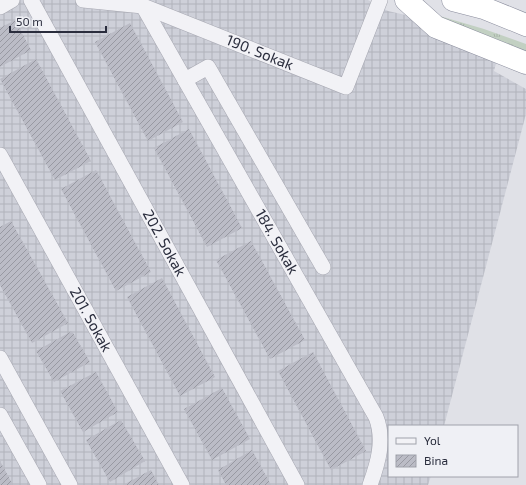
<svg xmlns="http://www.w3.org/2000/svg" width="526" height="485" viewBox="0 0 526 485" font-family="'Exo 2',sans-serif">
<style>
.industrial{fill:url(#industrial-grid)}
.grass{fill:url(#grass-tufts)}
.building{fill:url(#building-hatch)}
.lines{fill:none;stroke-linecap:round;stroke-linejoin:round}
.minor-casing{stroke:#a6a7b1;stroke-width:16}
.highway-casing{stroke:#898c9c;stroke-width:23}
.minor{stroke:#f2f2f6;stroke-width:15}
.highway{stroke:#fff;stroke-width:22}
.labels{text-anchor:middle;stroke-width:4;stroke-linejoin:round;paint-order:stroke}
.street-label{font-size:15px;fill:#2a2d3d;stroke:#eff0f5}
</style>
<defs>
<pattern id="industrial-grid" width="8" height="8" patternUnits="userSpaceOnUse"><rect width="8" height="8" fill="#ced0d9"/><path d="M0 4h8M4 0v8" fill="none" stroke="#b1b3bb"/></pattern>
<pattern id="grass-tufts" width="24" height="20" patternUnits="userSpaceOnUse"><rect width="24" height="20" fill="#c2d0c2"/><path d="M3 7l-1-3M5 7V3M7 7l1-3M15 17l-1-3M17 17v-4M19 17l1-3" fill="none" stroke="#a7b3a8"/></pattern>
<pattern id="building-hatch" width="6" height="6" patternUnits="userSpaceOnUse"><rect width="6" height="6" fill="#bbbcc6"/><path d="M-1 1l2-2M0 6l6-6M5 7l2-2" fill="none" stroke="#9899a2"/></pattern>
</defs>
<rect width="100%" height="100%" fill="#e0e1e7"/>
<polygon class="industrial" points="0,0 368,0 388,11 503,37 494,71 526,89 526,114 444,426 389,426 389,476 431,476 428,485 0,485"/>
<polygon class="grass" points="433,14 484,29 526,44 526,58"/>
<g class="building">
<polygon points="15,20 31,50 0,67 0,28"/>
<polygon points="130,23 183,122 148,141 95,42"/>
<polygon points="36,59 91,161 55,180 0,79"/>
<polygon points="189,129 242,228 207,247 154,148"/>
<polygon points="96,170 151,272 116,291 61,189"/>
<polygon points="11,221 68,323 32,343 0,285 0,227"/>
<polygon points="251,241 305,340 270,359 216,260"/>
<polygon points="162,278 215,377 180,396 127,297"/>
<polygon points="72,331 90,362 54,382 36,351"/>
<polygon points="313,352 366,451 331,470 278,371"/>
<polygon points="96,372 118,412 83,432 60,391"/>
<polygon points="222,388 250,439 212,460 184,409"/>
<polygon points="121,420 145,461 110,482 86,440"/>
<polygon points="252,450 271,485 226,485 218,470"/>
<polygon points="0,461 13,485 0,485"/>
<polygon points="151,470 159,485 123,485"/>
</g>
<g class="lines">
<defs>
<g id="minor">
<path id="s1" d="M 31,0 L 297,485"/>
<path id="s2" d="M 83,0 L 143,6 L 346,87 L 380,0"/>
<path id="s3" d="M 143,6 L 376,417 C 385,440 378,463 370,485"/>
<polyline points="0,7 12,0"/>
<polyline points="185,80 208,67 323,267"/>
<path id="s4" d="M 0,155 L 182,485"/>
<polyline points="0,358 70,485"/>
<polyline points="0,415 39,485"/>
</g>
<g id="highway">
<polyline points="406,0 436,27 526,63"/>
<polyline points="453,0 484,8 526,25"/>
</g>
</defs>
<use href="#minor" class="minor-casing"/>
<use href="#highway" class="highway-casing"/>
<use href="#minor" class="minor"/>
<use href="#highway" class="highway"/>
</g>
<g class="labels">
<g class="street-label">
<text dy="5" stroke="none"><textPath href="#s2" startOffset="186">190. Sokak</textPath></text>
<text dy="5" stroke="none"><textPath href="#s1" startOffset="277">202. Sokak</textPath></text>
<text dy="5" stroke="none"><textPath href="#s3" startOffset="271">184. Sokak</textPath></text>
<text dy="5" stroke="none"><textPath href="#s4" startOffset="188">201. Sokak</textPath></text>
</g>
</g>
<rect x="388" y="425" width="130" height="52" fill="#eff0f5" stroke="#a0a2ab"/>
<rect x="396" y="438" width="20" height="6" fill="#f2f2f6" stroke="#a0a2ab"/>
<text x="424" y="445" font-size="12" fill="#2a2d3d">Yol</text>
<rect x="396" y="455" width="20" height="12" fill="url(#building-hatch)" stroke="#a0a2ab"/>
<text x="424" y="465" font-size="12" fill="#2a2d3d">Bina</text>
<path d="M10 26v6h96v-6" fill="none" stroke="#2a2d3d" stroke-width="2"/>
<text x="16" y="26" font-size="12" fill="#2a2d3d" stroke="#eff0f5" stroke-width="3" paint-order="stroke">50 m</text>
</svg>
